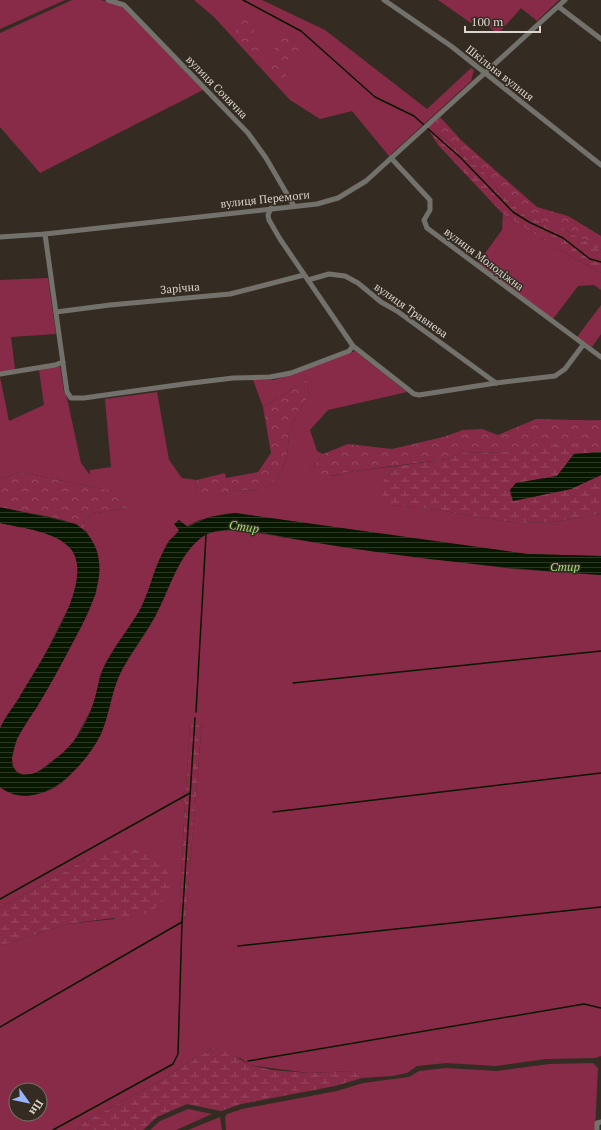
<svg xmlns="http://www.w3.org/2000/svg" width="601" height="1130" viewBox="0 0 601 1130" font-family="'PT Serif',serif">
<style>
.green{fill:#882b48;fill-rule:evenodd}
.forest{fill:url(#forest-crowns)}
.wetland{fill:url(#wetland-marsh)}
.water{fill:url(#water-rules)}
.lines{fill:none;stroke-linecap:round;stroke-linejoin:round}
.stream{stroke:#071700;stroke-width:1.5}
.minor{stroke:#72716b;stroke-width:5}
.labels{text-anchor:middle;stroke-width:3;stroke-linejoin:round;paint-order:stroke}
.street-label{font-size:11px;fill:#dbd5cf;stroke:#342c22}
.water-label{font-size:12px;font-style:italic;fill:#9ce070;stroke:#342c22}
</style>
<defs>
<pattern id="forest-crowns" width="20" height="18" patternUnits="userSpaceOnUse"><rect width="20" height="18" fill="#882b48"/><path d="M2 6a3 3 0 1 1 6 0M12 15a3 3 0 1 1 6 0" fill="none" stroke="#984961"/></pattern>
<pattern id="wetland-marsh" width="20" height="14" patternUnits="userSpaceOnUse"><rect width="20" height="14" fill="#882b48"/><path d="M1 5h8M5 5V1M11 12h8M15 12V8" fill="none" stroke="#984961"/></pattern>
<pattern id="water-rules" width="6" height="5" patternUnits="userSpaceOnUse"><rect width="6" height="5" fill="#071700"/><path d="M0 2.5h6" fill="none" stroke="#2b3824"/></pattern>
</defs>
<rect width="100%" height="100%" fill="#342c22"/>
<g class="green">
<polygon points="0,0 65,0 0,29"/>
<polygon points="72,0 101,0 123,6 203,90 40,173 0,127 0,33"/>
<path d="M 194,0 L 262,0 L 325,30 L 427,109 L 471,68 L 474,70 L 471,81 L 389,156 L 352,111 L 320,119 L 290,100 L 214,17 ZM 289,33 L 302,51 L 286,75 Z"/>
<polygon points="438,0 559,0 537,21 521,8 498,34 477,17 471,23"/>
<polygon points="503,214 560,250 601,273 601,290 594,285 578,286 553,319 478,263 502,230"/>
<polygon points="48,278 56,334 11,337 15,369 0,372 0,280"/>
<polygon points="601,305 601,334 592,347 577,337"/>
<polygon points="355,351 407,392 328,410 310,430 317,451 323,454 310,470 332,476 354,471 397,466 382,482 393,505 438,510 516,523 554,522 601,514 601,556 527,554 235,513 224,514 199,520 179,530 169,541 140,610 106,662 100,675 94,704 74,741 64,752 40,770 33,774 22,775 17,772 13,766 12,758 17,739 63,661 96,594 99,563 91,539 86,531 84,521 91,514 131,507 131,502 113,491 20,472 2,479 0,474 0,377 9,421 44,405 39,370 60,365 64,392 67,398 81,463 90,475 90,470 111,467 105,399 157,392 169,460 182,478 197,480 195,491 217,495 231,491 263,490 280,475 287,457 289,433 293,422 309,395 307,380 263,407 253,380 274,380"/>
<path d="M 0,523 C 22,528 55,531 71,549 C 77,557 79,571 78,581 C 76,597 66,612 59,626 C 42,662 22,695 0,729 Z"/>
<path d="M 238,530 L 348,548 L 513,569 L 601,575 L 601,1056 L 595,1058 L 546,1059 L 496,1066 L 446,1063 L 417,1066 L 407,1073 L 393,1076 L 362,1078 L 354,1071 L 309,1073 L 249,1065 L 242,1059 L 213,1048 L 185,1064 L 169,1076 L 84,1122 L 77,1130 L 0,1130 L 0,946 L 67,924 L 115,919 L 85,860 L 0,908 L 0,787 C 21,803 55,794 71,774 C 76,767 80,756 84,747 C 97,723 108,698 120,674 C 132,651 149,631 159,609 C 171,584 179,555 202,537 C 211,530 227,531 238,530 ZM 202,721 L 186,916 L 182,922 L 179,917 L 185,802 L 180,799 L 186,789 L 190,722 ZM 16,1090 L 40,1090 L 40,1114 L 16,1114 Z"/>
<polygon points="593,1063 598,1068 595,1130 226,1130 225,1117 227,1114 242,1109 337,1091 363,1083 409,1077 419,1071 446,1068 497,1071 549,1064"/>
<polygon points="188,1109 212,1114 176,1130 150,1130 160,1121"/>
<polygon points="220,1117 222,1130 188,1130"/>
</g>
<g class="forest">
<polygon points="246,18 263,45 263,54 258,58 236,39 235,22"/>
<polygon points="289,33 303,51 286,75 288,84 279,82 267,62 278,42"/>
<polygon points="440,117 462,141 537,207 568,216 601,236 601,250 564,229 547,226 525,215 501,194 487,175 445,139 427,128"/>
<polygon points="307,380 309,395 293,422 289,433 287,457 280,475 263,490 231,491 217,495 197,497 195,491 197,480 225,473 226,478 258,472 271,453 263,407"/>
<path d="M 536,419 C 558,419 579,421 601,420 L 601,448 L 580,447 L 509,452 L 462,453 L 447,459 L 354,471 L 312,480 L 310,470 L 323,454 L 348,444 L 392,449 L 443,437 L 463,430 L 482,429 L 498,435 Z"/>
<path d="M 20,472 L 113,491 L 131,501 L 131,507 L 91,514 L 84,521 L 86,531 C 62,514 28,515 0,507 L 0,474 L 2,479 Z"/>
</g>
<g class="wetland">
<polygon points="427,128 445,139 487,175 501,194 525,215 547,225 564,229 601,250 601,273 560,250 503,214 439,146"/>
<polygon points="553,444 601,448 601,452 574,454 557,476 516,483 510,490 513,501 571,489 601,475 601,514 554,522 516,523 438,510 393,505 382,495 382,482 397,466 447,459 462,453 509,452"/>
<polygon points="195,718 202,721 186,916 182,922 179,917 185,802 180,799 186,789 190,722"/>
<polygon points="123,849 145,850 167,865 170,886 161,904 145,914 67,924 0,946 0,908 85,860"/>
<polygon points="213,1048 232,1054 249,1065 272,1070 309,1073 354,1071 362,1078 335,1086 241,1104 221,1111 187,1104 157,1117 143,1130 77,1130 84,1122 169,1076 185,1064"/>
</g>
<g class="water">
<polygon points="601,452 601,475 571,489 513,501 510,490 516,483 557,476 574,454"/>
<path d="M 0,507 L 76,524 C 121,556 91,609 71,646 C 60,667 49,687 37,707 C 28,721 16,735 13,752 C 12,757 11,762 13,767 C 17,775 23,775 31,774 C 39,773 48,766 54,760 C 73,746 86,727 93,704 C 98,690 99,675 107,661 C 117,642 131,626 141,608 C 150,590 153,571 162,554 C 164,550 166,545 169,541 C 173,537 177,535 179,530 L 174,524 L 179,520 L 188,527 L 209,517 L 235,513 L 527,554 L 601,556 L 601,575 C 499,568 396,557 295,539 C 272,535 223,521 202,537 C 176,557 170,591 154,618 C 143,637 128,656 119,676 C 111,695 109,716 101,734 C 85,767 38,816 0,787 C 0,773 0,741 0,729 C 2,721 14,706 19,698 C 36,668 97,582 71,549 C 56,531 22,528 0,523 Z"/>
</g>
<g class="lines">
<g class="stream">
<polyline points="243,0 301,31 375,97 414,116 424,125"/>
<polyline points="427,128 461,158 513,212 529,222 563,238 590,259 601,262"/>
<polyline points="293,683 601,651"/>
<polyline points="196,712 206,535"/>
<polyline points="273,812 601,773"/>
<polyline points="0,899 190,793"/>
<polyline points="238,946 601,907"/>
<polyline points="0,1027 182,922"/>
<polyline points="248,1061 584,1004 601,1008"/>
<polyline points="53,1130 173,1064 178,1054 182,922 195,718"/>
</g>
<g class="minor">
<polyline points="108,0 124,5 129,10 248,133 266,158 294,206"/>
<polyline points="384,0 451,46 601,165"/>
<polyline points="559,7 601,39"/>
<polyline points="391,158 430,200 430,210 424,220 427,228 601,357"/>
<polyline points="271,208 268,215 269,220 280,239 353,346 414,394 419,395 496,383 555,376 565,369 583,345"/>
<polyline points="45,234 67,392 71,398 84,398 184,384 233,378 270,377 291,373 349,351 353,346"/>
<polyline points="0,237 45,234 317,204 338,198 366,181 565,0"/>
<polyline points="308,280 329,274 345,276 358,283 381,302 397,311 496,383"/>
<polyline points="56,312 110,305 230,294 304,275"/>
<polyline points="0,374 55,365 63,362"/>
<polyline points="597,1130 597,1123 601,1122"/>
</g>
</g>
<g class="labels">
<g class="street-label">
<text transform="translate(500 73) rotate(38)" y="4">Шкільна вулиця</text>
<text transform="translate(217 87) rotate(46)" y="4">вулиця Сонячна</text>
<text transform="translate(265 199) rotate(-6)" y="4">вулиця Перемоги</text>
<text transform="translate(484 259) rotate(37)" y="4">вулиця Молодіжна</text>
<text transform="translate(180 288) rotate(-5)" y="4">Зарічна</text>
<text transform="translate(411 310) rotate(35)" y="4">вулиця Травнева</text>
</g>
<g class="water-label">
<text transform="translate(244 527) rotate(8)" y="4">Стир</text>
<text x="565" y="571">Стир</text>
</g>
</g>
<g transform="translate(28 1102) rotate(123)"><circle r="19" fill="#342c22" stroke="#777067"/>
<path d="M0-3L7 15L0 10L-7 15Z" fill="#9ab5fd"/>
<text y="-6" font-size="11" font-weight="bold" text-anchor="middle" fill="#dbd5cf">Пн</text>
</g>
<path d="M465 26v6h75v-6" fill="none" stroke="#dbd5cf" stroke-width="2"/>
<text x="471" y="26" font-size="12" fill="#dbd5cf" stroke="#342c22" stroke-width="3" paint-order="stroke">100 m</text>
</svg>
